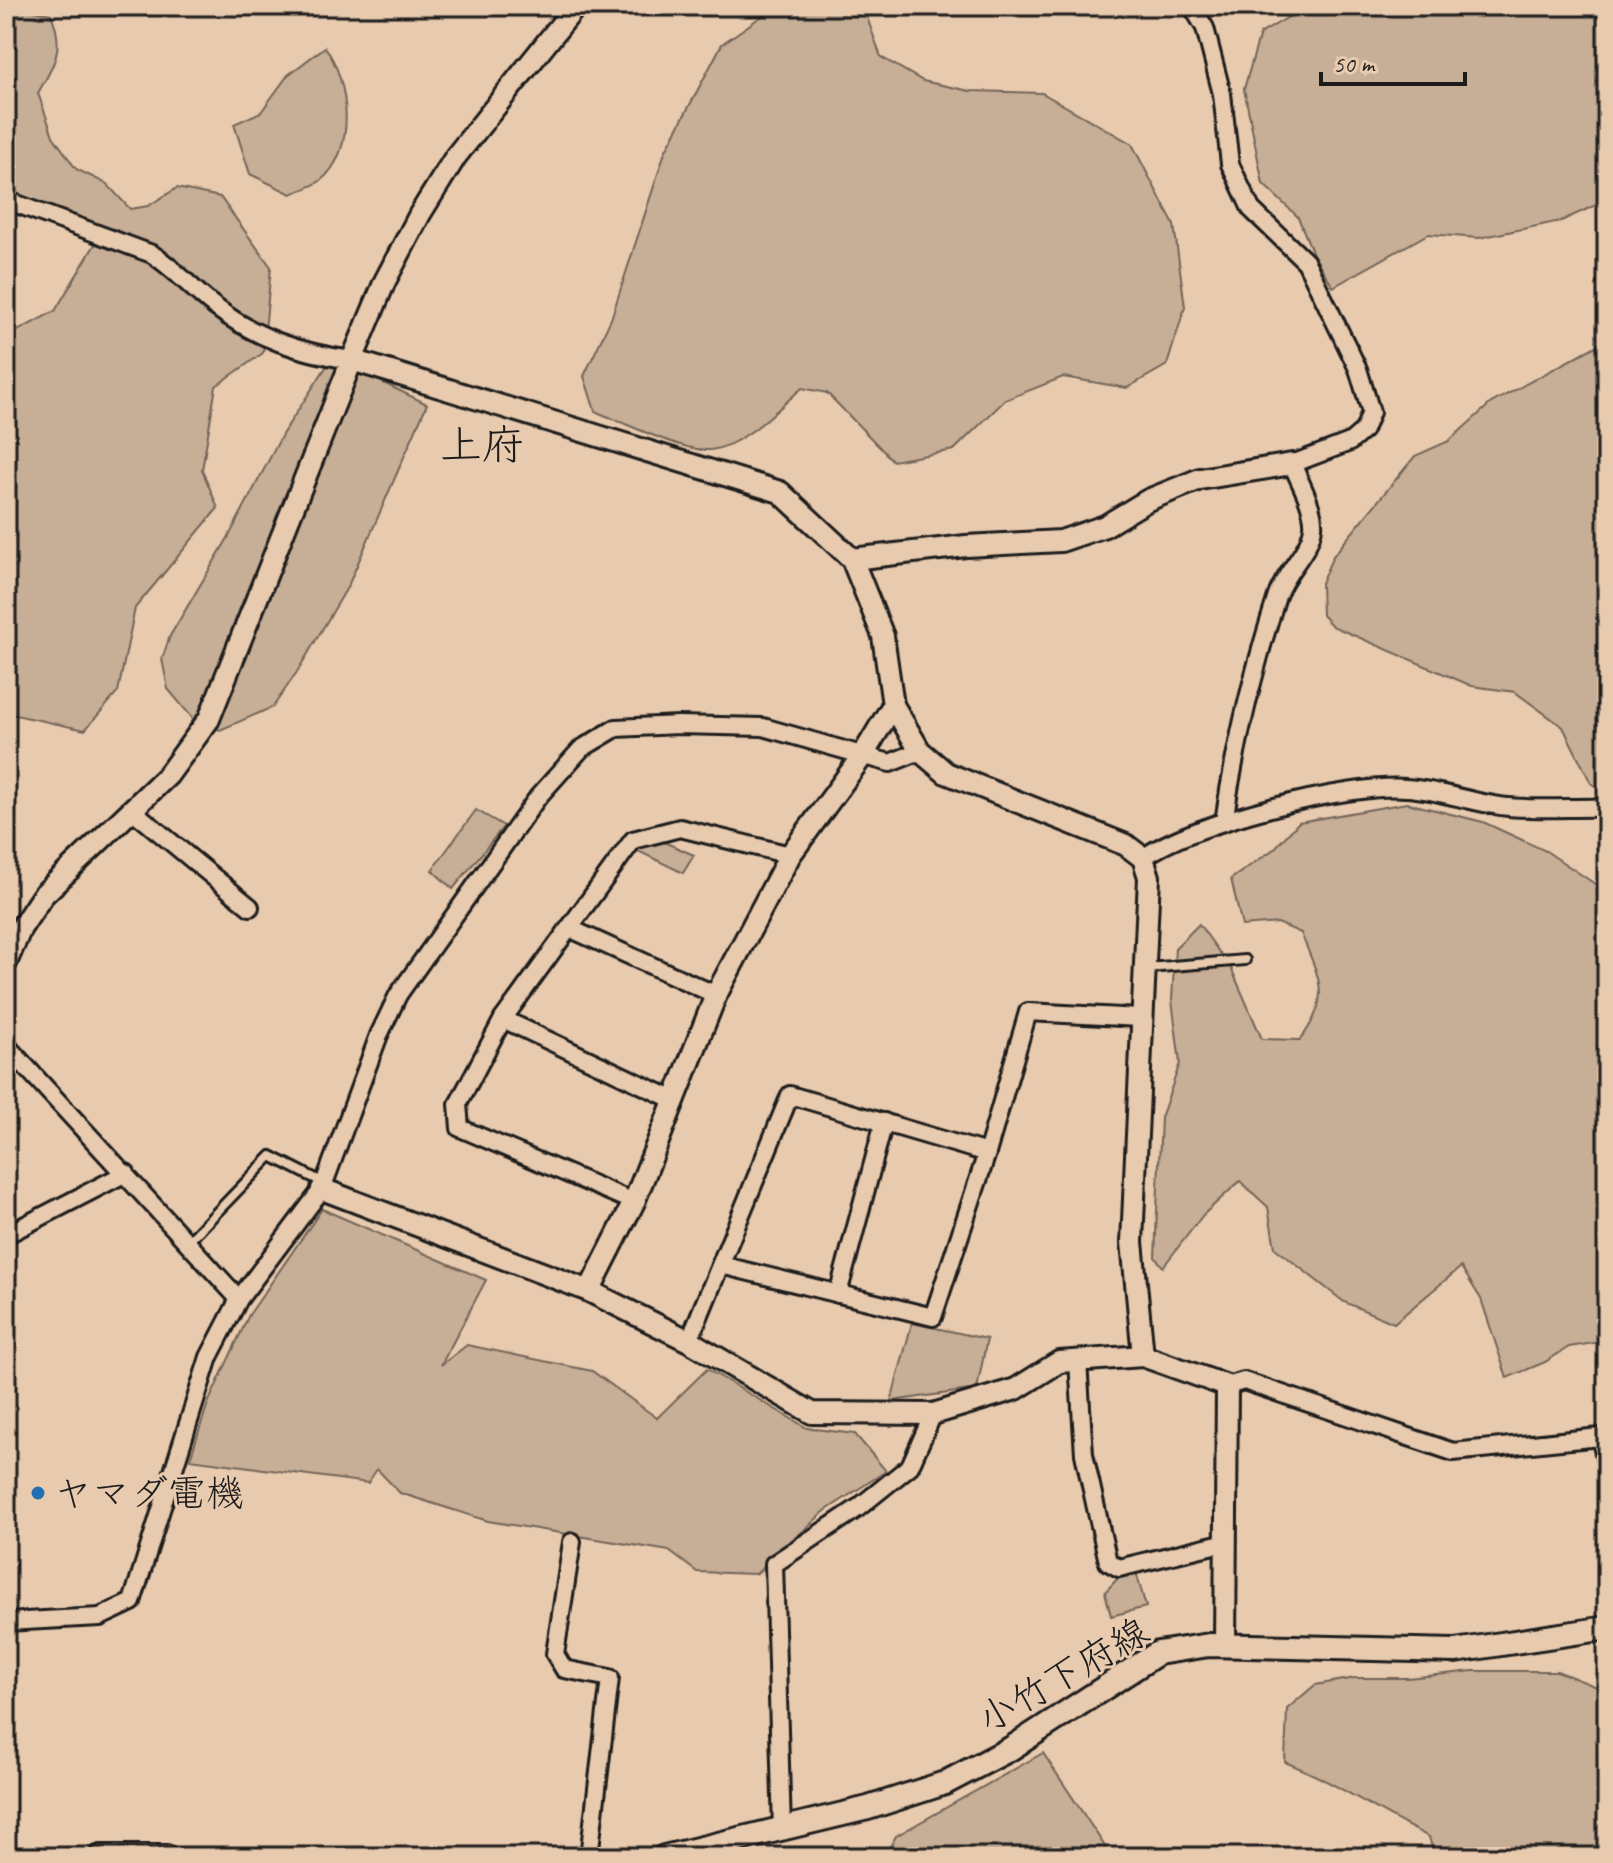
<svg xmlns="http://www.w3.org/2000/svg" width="1613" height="1863" viewBox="0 0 1613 1863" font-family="Caveat,'Klee One',sans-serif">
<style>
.green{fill:#c7ae96;stroke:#726559;stroke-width:2}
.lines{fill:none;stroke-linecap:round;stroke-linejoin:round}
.service-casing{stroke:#1c1c1c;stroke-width:14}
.minor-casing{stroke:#1c1c1c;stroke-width:22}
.tertiary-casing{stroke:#1c1c1c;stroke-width:26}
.secondary-casing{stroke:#1c1c1c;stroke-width:28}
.service{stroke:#e8caae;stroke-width:8}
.minor{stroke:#e8caae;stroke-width:16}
.tertiary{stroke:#e8caae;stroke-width:20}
.secondary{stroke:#e8caae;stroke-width:22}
.poi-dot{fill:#1f6fb2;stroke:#e8caae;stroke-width:3}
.labels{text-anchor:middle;stroke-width:6;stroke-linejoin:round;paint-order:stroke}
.poi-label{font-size:38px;fill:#1c1c1c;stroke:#e8caae;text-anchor:start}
.street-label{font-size:38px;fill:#1c1c1c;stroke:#e8caae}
.quarter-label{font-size:42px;fill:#1c1c1c;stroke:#e8caae}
</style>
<rect width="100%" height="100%" fill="#e8caae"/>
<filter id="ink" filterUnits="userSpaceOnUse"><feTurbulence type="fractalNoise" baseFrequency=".0125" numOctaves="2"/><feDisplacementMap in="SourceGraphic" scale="16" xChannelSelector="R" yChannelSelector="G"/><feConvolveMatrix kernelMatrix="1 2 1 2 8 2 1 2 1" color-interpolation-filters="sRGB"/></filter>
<g filter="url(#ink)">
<g class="green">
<path d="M 6,6 L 51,14 C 65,48 55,63 38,93 L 53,136 L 76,169 L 107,184 L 130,209 L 148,206 L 177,188 L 220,197 L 271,267 L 263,353 L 216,386 L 202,470 L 218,508 L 135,608 L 118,692 L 85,730 L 6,713 L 6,337 L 55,311 L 97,241 L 70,212 L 27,208 L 6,197 Z"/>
<path d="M 776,6 L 863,6 L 881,57 L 923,81 L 970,91 L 1042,93 L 1132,144 L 1174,225 L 1185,307 L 1167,365 L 1127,388 L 1063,377 L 1005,400 L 954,450 L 893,461 L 827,393 L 802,388 C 779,408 741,448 709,450 C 683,451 621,422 595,411 L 584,376 L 611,319 L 665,152 L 722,44 Z"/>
<polygon points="1307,6 1607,6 1607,200 1561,221 1479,238 1428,234 1333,287 1313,254 1298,217 1263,184 1244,89 1260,34"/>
<path d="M 325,47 C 350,81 357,152 320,181 C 312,187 300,190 291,194 L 250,174 L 234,124 L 261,112 L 288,75 Z"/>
<polygon points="1607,340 1607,795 1591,783 1563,727 1515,692 1472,686 1332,626 1322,615 1321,583 1333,556 1415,456 1449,441 1491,403"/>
<polygon points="332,358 427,404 348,586 297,672 273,707 220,730 194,720 168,689 162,659 170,636 228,538 283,433"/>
<path d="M 1407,803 L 1483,822 L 1546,851 L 1607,892 L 1607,1341 L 1569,1347 L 1545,1362 L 1507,1378 L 1481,1299 L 1461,1267 L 1394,1323 L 1344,1302 L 1275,1248 L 1268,1207 L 1240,1181 L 1203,1215 L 1163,1267 L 1155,1257 L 1161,1118 L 1180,1063 L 1172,1000 L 1175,948 L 1199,924 L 1232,970 L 1262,1039 L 1300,1040 C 1333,997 1319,979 1301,933 L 1278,923 L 1242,926 L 1231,879 L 1274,849 L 1299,822 Z"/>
<polygon points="476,810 504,826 453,889 432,870"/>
<polygon points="657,839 694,855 683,873 636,850"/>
<polygon points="322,1209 486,1280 441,1365 467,1345 592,1371 657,1418 707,1369 807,1428 855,1434 886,1471 825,1511 756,1574 697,1572 669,1551 488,1521 400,1493 377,1469 368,1483 190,1459 208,1403 249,1315"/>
<polygon points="912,1323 987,1339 977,1389 891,1401"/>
<polygon points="1136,1572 1146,1607 1111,1616 1105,1592 1120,1576"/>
<path d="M 1473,1671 L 1557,1671 L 1607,1691 L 1607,1857 L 1435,1857 L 1429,1837 C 1380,1813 1335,1782 1285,1762 L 1287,1709 L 1315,1685 L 1355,1678 L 1408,1678 Z"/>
<polygon points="1043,1753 1112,1857 884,1857 896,1836"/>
</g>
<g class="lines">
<defs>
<g id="service">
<polyline points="1148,968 1245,960"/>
<polyline points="188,1242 271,1156 324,1183"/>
</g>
<g id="minor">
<path d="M 1192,6 L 1205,28 L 1222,94 L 1230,164 L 1251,209 L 1306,262 L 1358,369 L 1371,412 L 1364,430 L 1350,442 L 1292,464 C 1299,480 1315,509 1313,527 C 1310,552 1285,571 1277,596 C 1253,671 1235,745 1224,822"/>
<path d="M 6,200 L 152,254 C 175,269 192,289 214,306 C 255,338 301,353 352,360"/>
<polyline points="132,810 250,907"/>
<path d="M 1143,858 C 1190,823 1348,783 1407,788 C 1441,790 1475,804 1509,807 C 1541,810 1575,807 1607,808"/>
<polyline points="569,928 716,995"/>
<polyline points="503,1019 674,1100"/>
<polyline points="6,1045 239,1299"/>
<polyline points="634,1202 460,1128 458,1104 503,1019 633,840 680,828 790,855"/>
<polyline points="6,1235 126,1173"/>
<polyline points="721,1265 933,1317 987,1153 1028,1012 1140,1018"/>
<polyline points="838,1294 884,1122"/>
<polyline points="689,1341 790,1095 987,1153"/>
<polyline points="1078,1361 1084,1454 1108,1562 1119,1568 1226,1542"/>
<polyline points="1227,1386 1244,1381 1453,1452 1600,1437 1607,1465"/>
<polyline points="572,1542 555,1654 564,1669 610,1678 589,1857"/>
<polyline points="6,1622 100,1617 132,1602 209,1357 239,1299 322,1189 379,1035 398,995 538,797 581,749 616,728 678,725 763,727 890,763 920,751"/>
<polyline points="782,1830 774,1564 858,1508 910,1466 933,1414"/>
</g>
<g id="tertiary">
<polyline points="352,360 780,492 852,559 883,636 893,705 920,751 946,773 1126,845 1143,858 1149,877 1132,1242 1143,1356 1227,1386 1225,1646"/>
<polyline points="852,559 966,546 1061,541 1105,526 1148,500 1200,479 1292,464"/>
<polyline points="6,963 21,928 43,895 168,775 209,719 352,360 385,281 420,214 456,156 576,6"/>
<polyline points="322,1189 589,1291 689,1341 812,1413 933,1414 1016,1389 1059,1362 1143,1356"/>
<polyline points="589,1291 634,1202 716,995 790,855 863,755 893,705"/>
</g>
<g id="secondary">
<polyline points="101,1857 166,1857"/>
<polyline points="664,1857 868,1808 945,1783 1010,1749 1158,1653 1209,1645 1455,1651 1607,1628"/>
</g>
</defs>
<use href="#service" class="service-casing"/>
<use href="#minor" class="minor-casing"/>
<use href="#tertiary" class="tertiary-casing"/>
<use href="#secondary" class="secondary-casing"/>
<use href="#service" class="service"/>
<use href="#minor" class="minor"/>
<use href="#tertiary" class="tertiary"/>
<use href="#secondary" class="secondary"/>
</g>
</g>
<circle class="poi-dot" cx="38" cy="1493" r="8"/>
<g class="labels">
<g class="poi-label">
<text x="54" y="1506">ヤマダ電機</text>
</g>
<g class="street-label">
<text transform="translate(1063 1675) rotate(-30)" y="13">小竹下府線</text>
</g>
<g class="quarter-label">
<text x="482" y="459">上府</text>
</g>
</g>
<rect width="1613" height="1863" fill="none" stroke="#e8caae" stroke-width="32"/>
<rect x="16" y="16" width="1581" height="1831" fill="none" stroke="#1c1c1c" stroke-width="3" filter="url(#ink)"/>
<path d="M1321 72v12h144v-12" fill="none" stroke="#1c1c1c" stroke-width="4"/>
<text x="1333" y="72" font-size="24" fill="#1c1c1c" stroke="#e8caae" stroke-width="6" paint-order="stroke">50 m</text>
</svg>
